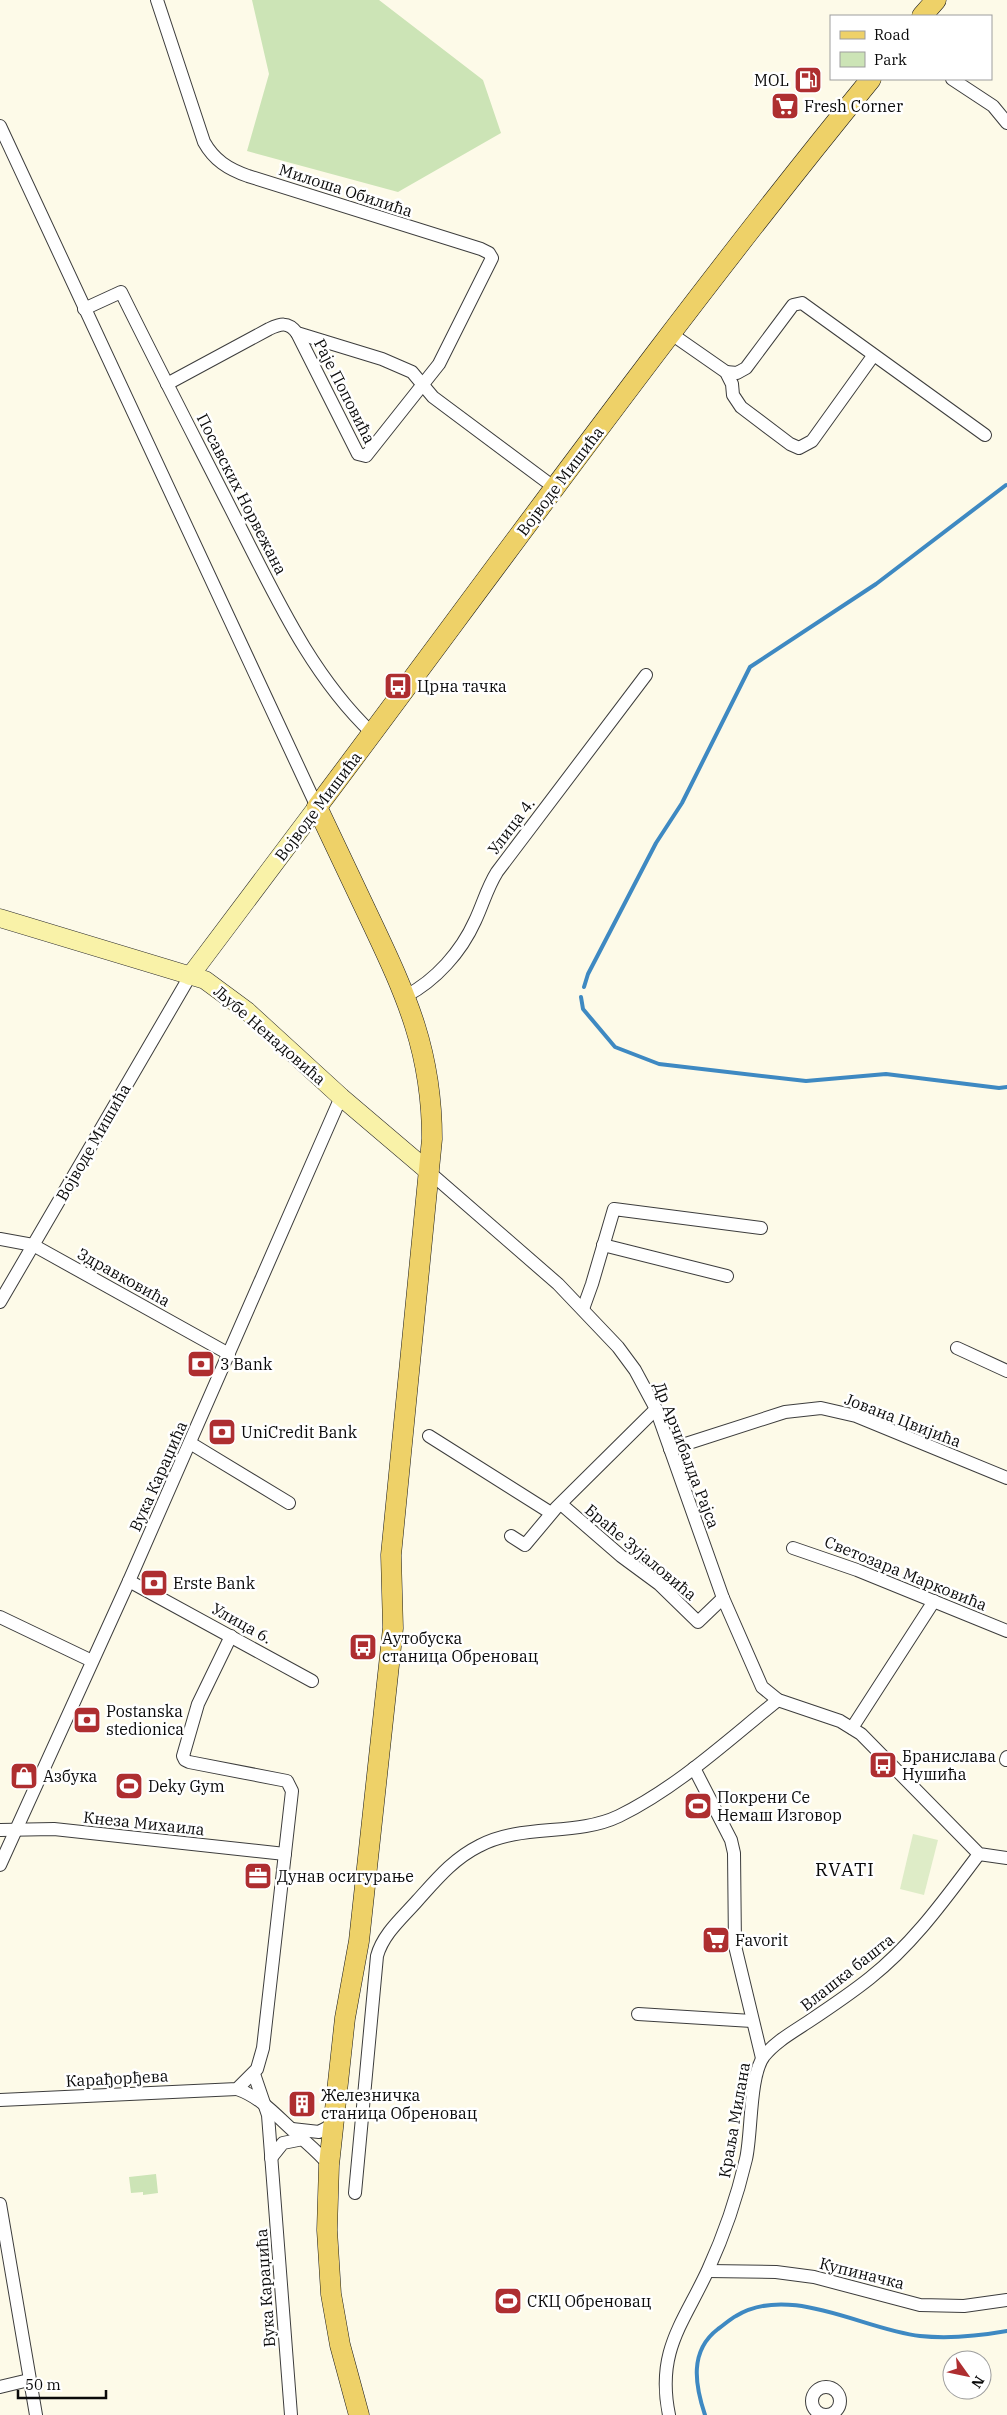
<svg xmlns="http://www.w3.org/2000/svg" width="1007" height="2415" viewBox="0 0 1007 2415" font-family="'IBM Plex Serif',serif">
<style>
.green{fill:#cce4b6}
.pitch{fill:#deecc7}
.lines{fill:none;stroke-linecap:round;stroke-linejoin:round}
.stream{stroke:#3e89c2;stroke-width:4}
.street-casing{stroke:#3d3d3d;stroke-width:14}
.secondary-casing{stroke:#2c2c2c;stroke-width:19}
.primary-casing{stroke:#1b1b1b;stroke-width:21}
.street{stroke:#fff;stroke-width:12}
.secondary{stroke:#f9f2a8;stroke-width:18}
.primary{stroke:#eed168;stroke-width:20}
.labels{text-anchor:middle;stroke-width:5;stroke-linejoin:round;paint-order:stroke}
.poi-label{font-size:16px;fill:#0a0a0a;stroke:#fff;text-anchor:start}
.street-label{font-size:16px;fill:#0a0a0a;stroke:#fff}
.quarter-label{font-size:19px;letter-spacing:1px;fill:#0a0a0a;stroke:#fff}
</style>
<rect width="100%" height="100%" fill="#fdfae8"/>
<g class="green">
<polygon points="252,0 379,0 483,80 501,133 398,192 247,151 269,74"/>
<polygon points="156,2174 158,2193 143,2195 143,2192 131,2193 129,2177"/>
</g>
<polygon class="pitch" points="913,1834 938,1840 924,1895 900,1889"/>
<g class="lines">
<g class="stream">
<polyline points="584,987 588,974 656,843 682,803 750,667 876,584 1006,485"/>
<polyline points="581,997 583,1009 615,1047 659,1064 806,1081 886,1074 999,1088 1007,1087"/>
<path d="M 705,2415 C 695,2385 689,2351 718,2329 C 724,2325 730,2319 736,2316 C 790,2283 864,2330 920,2336 C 949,2339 979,2336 1007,2331"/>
</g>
<defs>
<g id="street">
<path d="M 157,0 L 204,142 C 214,160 228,169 248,176 L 481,249 L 489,253 L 492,258 L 439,364 L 366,456 L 358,454 L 297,333"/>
<polyline points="952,79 993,106 1007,123"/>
<polyline points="0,126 317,807"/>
<path d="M 84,309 L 121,292 C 159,369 199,446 238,523 C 276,597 311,675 372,733"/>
<polyline points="670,333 726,372 732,384 733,395 741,407 790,444 799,448 812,441 873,356"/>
<polyline points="726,372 737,373 746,368 793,305 802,303 985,435"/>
<path d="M 167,384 L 269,329 C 280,324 288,321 297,333 L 382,359 L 412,372 L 433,397 L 555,488"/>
<path d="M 406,996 C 436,980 461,952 475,921 C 483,904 487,888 497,872 L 646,675"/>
<polyline points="428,1171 558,1284 618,1347 635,1370 656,1409 723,1598 762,1687 778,1700 840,1721 861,1734 979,1854 1007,1858"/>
<polyline points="0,1239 33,1245 229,1354"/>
<polyline points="603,1245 727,1276"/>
<polyline points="0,1302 190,976"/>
<polyline points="583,1309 592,1284 614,1209 761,1228"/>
<polyline points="957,1348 1007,1371"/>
<polyline points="429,1436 551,1513"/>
<polyline points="190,1443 289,1503"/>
<polyline points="670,1449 785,1412 821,1408 856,1416 1007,1478"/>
<polyline points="561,1504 621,1556 659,1584 698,1622 723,1598"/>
<polyline points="511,1536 525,1545 556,1508 656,1409"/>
<polyline points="793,1548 857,1570 1007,1631"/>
<polyline points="129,1581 312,1681"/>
<polyline points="0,1617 92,1661"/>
<polyline points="852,1728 934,1601"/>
<polyline points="1006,1760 1007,1757"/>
<polyline points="694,1768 731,1840 734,1853 735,1946 762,2058"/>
<polyline points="0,1830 54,1829 285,1854"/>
<polyline points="0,1865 129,1581 341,1097"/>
<polyline points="638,2014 752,2021"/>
<polyline points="254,2074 268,2115 291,2415"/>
<path d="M 237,2089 C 263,2098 278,2118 298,2135 C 309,2145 319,2153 329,2165"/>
<polyline points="0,2100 237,2089 257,2069 263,2048 292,1791 287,1781 189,1762 185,1760 183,1756 198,1704 231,1636"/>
<polyline points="292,2129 319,2132 332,2125"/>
<polyline points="271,2158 283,2143 303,2139"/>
<path d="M 355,2193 L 377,1956 C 383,1934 402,1918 417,1901 C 436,1880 453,1859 479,1846 C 522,1823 575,1837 619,1816 C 678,1787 728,1740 778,1700"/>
<polyline points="0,2204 36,2415"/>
<polyline points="708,2271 776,2272 814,2277 920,2305 964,2306 1007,2300"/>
<polyline points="0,2387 29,2380"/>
<circle cx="826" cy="2401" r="14"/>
<path d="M 669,2415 C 656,2351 683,2324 708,2270 C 724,2235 737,2197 746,2159 C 752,2133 749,2076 764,2056 C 775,2042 793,2032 808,2022 C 829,2008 850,1994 870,1978 C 914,1943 945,1899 979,1854"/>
</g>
<g id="secondary">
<polyline points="0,918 205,980 247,1011 341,1097 428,1171"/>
<polyline points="190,976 317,807"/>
</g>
<g id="primary">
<polyline points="922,16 936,0"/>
<path d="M 359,2415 L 340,2345 L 331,2294 L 327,2230 L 329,2165 L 345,2018 L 359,1941 L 393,1628 L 391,1555 L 432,1139 C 432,1052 407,997 371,921 C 353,883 335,845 317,807 C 500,563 678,315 871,79"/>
</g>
</defs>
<use href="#street" class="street-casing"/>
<use href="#secondary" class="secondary-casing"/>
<use href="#primary" class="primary-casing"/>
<use href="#street" class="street"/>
<use href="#secondary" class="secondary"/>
<use href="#primary" class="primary"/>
</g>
<defs>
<symbol id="fuel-square" viewBox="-11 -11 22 22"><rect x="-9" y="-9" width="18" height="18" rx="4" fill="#ae2e30" stroke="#fff"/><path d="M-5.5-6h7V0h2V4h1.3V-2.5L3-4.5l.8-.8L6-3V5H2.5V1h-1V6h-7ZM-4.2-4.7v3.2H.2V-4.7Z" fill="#fff"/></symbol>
<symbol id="supermarket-square" viewBox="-11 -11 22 22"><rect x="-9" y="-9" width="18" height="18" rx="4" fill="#ae2e30" stroke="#fff"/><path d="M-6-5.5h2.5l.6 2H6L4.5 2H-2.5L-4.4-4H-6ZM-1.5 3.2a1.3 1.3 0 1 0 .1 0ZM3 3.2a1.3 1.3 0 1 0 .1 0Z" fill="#fff"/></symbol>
<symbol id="bus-square" viewBox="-11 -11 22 22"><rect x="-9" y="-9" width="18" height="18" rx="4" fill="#ae2e30" stroke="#fff"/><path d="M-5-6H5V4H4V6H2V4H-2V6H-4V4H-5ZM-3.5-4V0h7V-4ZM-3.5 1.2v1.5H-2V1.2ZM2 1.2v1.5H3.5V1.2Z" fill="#fff"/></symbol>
<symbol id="bank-square" viewBox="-11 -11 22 22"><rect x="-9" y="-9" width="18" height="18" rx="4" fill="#ae2e30" stroke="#fff"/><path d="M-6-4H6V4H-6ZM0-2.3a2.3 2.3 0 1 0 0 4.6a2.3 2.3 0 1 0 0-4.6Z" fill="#fff"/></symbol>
<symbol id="shop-square" viewBox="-11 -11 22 22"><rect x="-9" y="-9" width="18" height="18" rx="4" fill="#ae2e30" stroke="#fff"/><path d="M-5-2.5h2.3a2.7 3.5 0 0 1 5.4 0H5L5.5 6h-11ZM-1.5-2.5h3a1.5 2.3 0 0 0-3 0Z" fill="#fff"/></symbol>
<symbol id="stadium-square" viewBox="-11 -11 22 22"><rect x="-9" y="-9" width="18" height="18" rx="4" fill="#ae2e30" stroke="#fff"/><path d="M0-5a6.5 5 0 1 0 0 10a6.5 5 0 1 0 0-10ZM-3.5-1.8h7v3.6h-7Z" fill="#fff"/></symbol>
<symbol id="office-square" viewBox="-11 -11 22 22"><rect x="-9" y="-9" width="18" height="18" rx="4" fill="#ae2e30" stroke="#fff"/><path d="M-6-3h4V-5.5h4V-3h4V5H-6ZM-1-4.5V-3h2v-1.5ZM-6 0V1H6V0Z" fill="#fff"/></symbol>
<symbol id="building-square" viewBox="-11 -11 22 22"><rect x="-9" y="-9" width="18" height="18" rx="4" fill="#ae2e30" stroke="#fff"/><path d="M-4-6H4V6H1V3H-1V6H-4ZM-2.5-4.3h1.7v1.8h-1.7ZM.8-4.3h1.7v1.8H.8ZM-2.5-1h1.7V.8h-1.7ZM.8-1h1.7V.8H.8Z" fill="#fff"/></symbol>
</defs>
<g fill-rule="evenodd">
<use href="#fuel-square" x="792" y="64" width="32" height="32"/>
<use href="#supermarket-square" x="769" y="90" width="32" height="32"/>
<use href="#bus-square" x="382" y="670" width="32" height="32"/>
<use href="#bank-square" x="185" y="1348" width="32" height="32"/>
<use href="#bank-square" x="206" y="1416" width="32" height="32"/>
<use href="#bank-square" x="138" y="1567" width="32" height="32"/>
<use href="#bus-square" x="347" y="1631" width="32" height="32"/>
<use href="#bank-square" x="71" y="1704" width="32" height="32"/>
<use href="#bus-square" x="867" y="1749" width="32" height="32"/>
<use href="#shop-square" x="8" y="1760" width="32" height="32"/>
<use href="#stadium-square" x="113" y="1770" width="32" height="32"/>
<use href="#stadium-square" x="682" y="1790" width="32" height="32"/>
<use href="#office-square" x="242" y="1860" width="32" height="32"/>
<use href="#supermarket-square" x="700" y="1924" width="32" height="32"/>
<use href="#building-square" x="286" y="2088" width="32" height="32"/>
<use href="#stadium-square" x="492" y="2285" width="32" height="32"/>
</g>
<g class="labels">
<g class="poi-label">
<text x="789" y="86" text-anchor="end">MOL</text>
<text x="804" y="112">Fresh Corner</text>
<text x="417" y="692">Црна тачка</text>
<text x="220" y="1370">3 Bank</text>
<text x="241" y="1438">UniCredit Bank</text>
<text x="173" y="1589">Erste Bank</text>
<text x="382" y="1644">Аутобуска<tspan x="382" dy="18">станица Обреновац</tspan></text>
<text x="106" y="1717">Postanska<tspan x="106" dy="18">stedionica</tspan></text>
<text x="902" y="1762">Бранислава<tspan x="902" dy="18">Нушића</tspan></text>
<text x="43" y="1782">Азбука</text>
<text x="148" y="1792">Deky Gym</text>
<text x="717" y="1803">Покрени Се<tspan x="717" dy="18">Немаш Изговор</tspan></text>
<text x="277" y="1882">Дунав осигурање</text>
<text x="735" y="1946">Favorit</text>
<text x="321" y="2101">Железничка<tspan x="321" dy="18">станица Обреновац</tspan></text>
<text x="527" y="2307">СКЦ Обреновац</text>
</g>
<g class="street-label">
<text transform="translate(346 190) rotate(18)" y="6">Милоша Обилића</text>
<text transform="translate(345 391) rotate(63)" y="6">Раје Поповића</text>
<text transform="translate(560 481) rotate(-53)" y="6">Војводе Мишића</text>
<text transform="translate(242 494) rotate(63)" y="6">Посавских Норвежана</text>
<text transform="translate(318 806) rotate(-53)" y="6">Војводе Мишића</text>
<text transform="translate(511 826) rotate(-53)" y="6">Улица 4.</text>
<text transform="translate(270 1035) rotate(41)" y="6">Љубе Ненадовића</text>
<text transform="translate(93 1142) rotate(-60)" y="6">Војводе Мишића</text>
<text transform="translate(124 1277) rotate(29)" y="6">Здравковића</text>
<text transform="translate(903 1420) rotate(21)" y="6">Јована Цвијића</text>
<text transform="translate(687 1455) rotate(69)" y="6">Др Арчибалда Рајса</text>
<text transform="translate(158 1476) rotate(-66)" y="6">Вука Караџића</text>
<text transform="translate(641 1552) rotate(40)" y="6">Браће Зујаловића</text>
<text transform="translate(906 1573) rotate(22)" y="6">Светозара Марковића</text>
<text transform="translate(242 1623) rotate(29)" y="6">Улица 6.</text>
<text transform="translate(144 1823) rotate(6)" y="6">Кнеза Михаила</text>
<text transform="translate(847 1972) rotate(-38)" y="6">Влашка башта</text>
<text transform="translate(117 2078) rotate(-3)" y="6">Карађорђева</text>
<text transform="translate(734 2120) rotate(-80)" y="6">Краља Милана</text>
<text transform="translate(862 2273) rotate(14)" y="6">Купиначка</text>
<text transform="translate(265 2288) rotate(-94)" y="6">Вука Караџића</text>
</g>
<g class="quarter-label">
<text x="845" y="1876">RVATI</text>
</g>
</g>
<rect x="830" y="15" width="162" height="65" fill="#ffffff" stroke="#9d9d9d"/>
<rect x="840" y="31" width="25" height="8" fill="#eed168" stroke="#9d9d9d"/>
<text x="874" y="40" font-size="15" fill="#0a0a0a">Road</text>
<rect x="840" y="52" width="25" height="15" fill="#cce4b6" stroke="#9d9d9d"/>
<text x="874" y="65" font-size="15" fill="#0a0a0a">Park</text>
<g transform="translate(967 2375) rotate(123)"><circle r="24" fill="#ffffff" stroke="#9d9d9d"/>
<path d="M0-4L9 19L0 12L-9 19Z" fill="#ae2e30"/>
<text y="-8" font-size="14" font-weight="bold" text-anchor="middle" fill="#0a0a0a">N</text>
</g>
<path d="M18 2390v8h88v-8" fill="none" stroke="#0a0a0a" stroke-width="2.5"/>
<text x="25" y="2390" font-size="15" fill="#0a0a0a" stroke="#ffffff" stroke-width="4" paint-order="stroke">50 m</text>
</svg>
